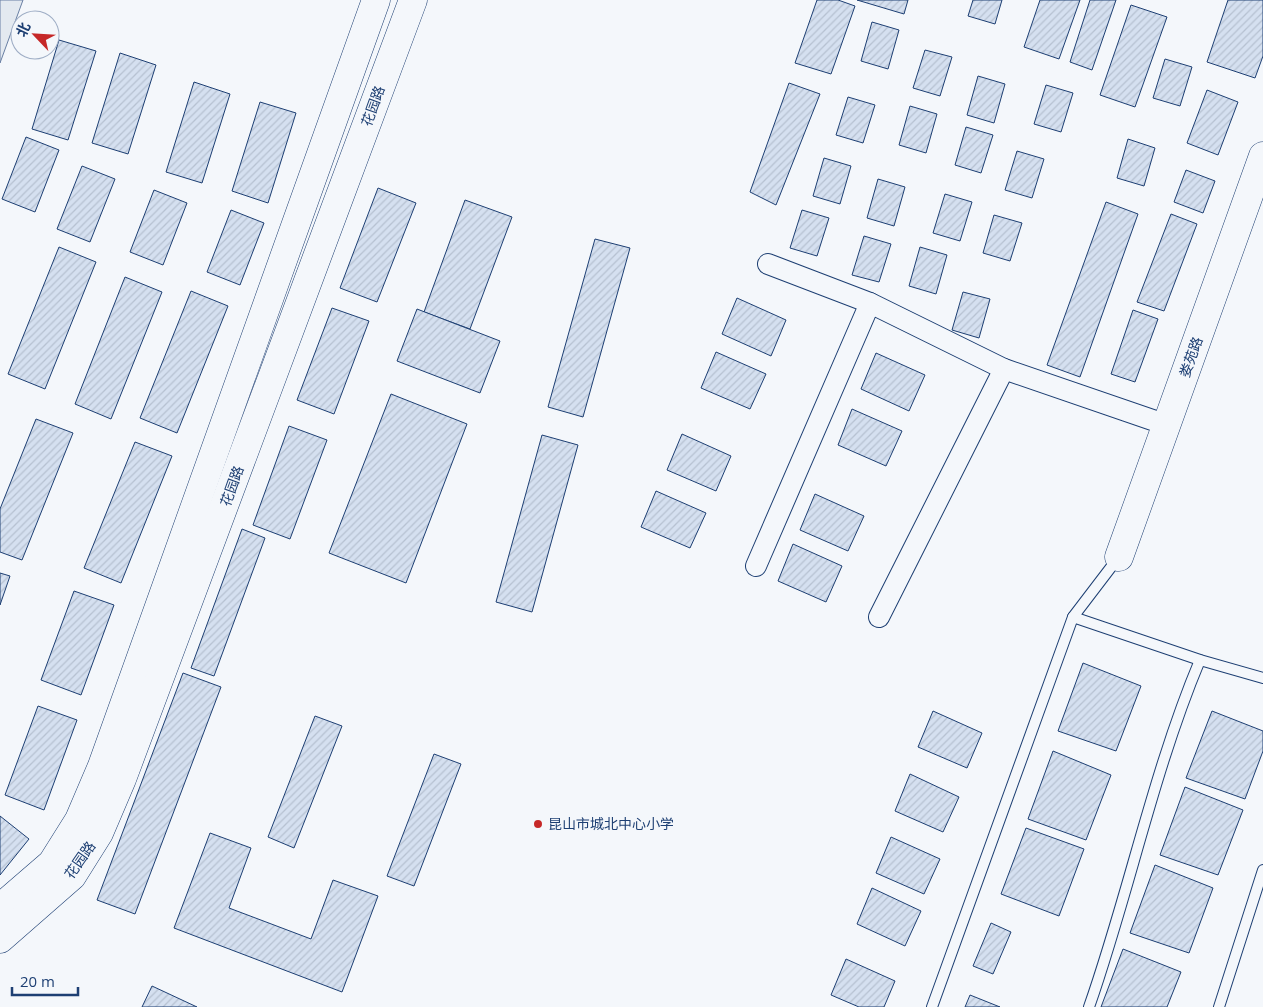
<svg xmlns="http://www.w3.org/2000/svg" width="1263" height="1007" viewBox="0 0 1263 1007" font-family="'Open Sans','Noto Sans SC',sans-serif">
<style>
.park{fill:#e3e9f0;stroke:#687fa3}
.building{fill:url(#building-hatch);stroke:#1d3f73}
.lines{fill:none;stroke-linecap:round;stroke-linejoin:round}
.lane-casing{stroke:#1d3f73;stroke-width:12}
.street-casing{stroke:#1d3f73;stroke-width:22}
.secondary-casing{stroke:#1d3f73;stroke-width:29}
.lane{stroke:#f4f7fb;stroke-width:10}
.street{stroke:#f4f7fb;stroke-width:20}
.secondary{stroke:#f4f7fb;stroke-width:28}
.poi-dot{fill:#c62828;stroke:#f4f7fb;stroke-width:2}
.labels{text-anchor:middle;stroke-width:4;stroke-linejoin:round;paint-order:stroke}
.street-label{font-size:14px;fill:#1d3f73;stroke:#f4f7fb}
.poi-label{font-size:14px;fill:#1d3f73;stroke:#f4f7fb;text-anchor:start}
</style>
<defs>
<pattern id="building-hatch" width="6" height="6" patternUnits="userSpaceOnUse" patternTransform="scale(1.25)"><rect width="6" height="6" fill="#d5e0f0"/><path d="M-1 1l2-2M0 6l6-6M5 7l2-2" fill="none" stroke="#b6c1d1"/></pattern>
</defs>
<rect width="100%" height="100%" fill="#f4f7fb"/>
<polygon class="park" points="0,0 23,0 0,63"/>
<g class="building">
<polygon points="817,0 838,0 855,6 831,74 795,63"/>
<polygon points="857,0 908,0 904,14"/>
<polygon points="973,0 1002,0 995,24 968,16"/>
<polygon points="1040,0 1080,0 1059,59 1024,47"/>
<polygon points="1090,0 1116,0 1092,70 1070,62"/>
<polygon points="1228,0 1263,0 1263,56 1255,78 1207,62"/>
<polygon points="1131,5 1167,17 1135,107 1100,95"/>
<polygon points="872,22 899,30 888,69 861,61"/>
<polygon points="59,40 96,51 68,140 32,129"/>
<polygon points="925,50 952,57 940,96 913,88"/>
<polygon points="120,53 156,65 128,154 92,143"/>
<polygon points="1165,59 1192,67 1180,106 1153,98"/>
<polygon points="978,76 1005,84 994,123 967,115"/>
<polygon points="194,82 230,94 202,183 166,172"/>
<polygon points="789,83 820,94 776,205 750,192"/>
<polygon points="1046,85 1073,93 1061,132 1034,124"/>
<polygon points="1207,90 1238,102 1218,155 1187,143"/>
<polygon points="848,97 875,105 863,143 836,135"/>
<polygon points="260,102 296,113 268,203 232,191"/>
<polygon points="910,106 937,114 926,153 899,145"/>
<polygon points="966,127 993,135 981,173 955,165"/>
<polygon points="26,137 59,150 35,212 2,199"/>
<polygon points="1128,139 1155,148 1144,186 1117,178"/>
<polygon points="1017,151 1044,159 1032,198 1005,190"/>
<polygon points="824,158 851,166 840,204 813,196"/>
<polygon points="82,166 115,179 90,242 57,229"/>
<polygon points="1186,170 1215,181 1203,213 1174,202"/>
<polygon points="878,179 905,187 894,226 867,218"/>
<polygon points="378,188 416,203 377,302 340,288"/>
<polygon points="154,190 187,203 163,265 130,252"/>
<polygon points="945,194 972,202 960,241 933,233"/>
<polygon points="465,200 512,217 470,329 424,312"/>
<polygon points="1106,202 1138,214 1080,377 1047,365"/>
<polygon points="231,210 264,223 240,285 207,272"/>
<polygon points="802,210 829,218 817,256 790,248"/>
<polygon points="1171,214 1197,224 1164,311 1137,302"/>
<polygon points="994,215 1022,223 1010,261 983,253"/>
<polygon points="864,236 891,244 879,282 852,275"/>
<polygon points="595,239 630,248 583,417 548,407"/>
<polygon points="59,247 96,262 45,389 8,374"/>
<polygon points="920,247 947,255 936,294 909,286"/>
<polygon points="125,277 162,292 111,419 75,404"/>
<polygon points="191,291 228,306 177,433 140,418"/>
<polygon points="963,292 990,299 979,338 952,330"/>
<polygon points="737,298 786,320 771,356 722,334"/>
<polygon points="332,308 369,321 334,414 297,400"/>
<polygon points="417,309 500,341 480,393 397,361"/>
<polygon points="1133,310 1158,319 1135,382 1111,374"/>
<polygon points="716,352 766,374 750,409 701,388"/>
<polygon points="876,353 925,375 909,411 861,389"/>
<polygon points="391,394 467,424 406,583 329,553"/>
<polygon points="852,409 902,431 886,466 838,445"/>
<polygon points="36,419 73,433 22,560 0,552 0,509"/>
<polygon points="289,426 327,440 290,539 253,525"/>
<polygon points="682,434 731,456 716,491 667,470"/>
<polygon points="542,435 578,445 532,612 496,602"/>
<polygon points="135,442 172,456 121,583 84,568"/>
<polygon points="656,491 706,513 690,548 641,527"/>
<polygon points="815,494 864,516 848,551 800,530"/>
<polygon points="242,529 265,538 214,676 191,668"/>
<polygon points="793,544 842,566 826,602 778,581"/>
<polygon points="0,573 10,576 0,605"/>
<polygon points="74,591 114,605 81,695 41,680"/>
<polygon points="1083,663 1141,686 1116,751 1058,731"/>
<polygon points="183,673 221,687 135,914 97,900"/>
<polygon points="38,706 77,720 44,810 5,795"/>
<polygon points="933,711 982,733 967,768 918,747"/>
<polygon points="1212,711 1263,731 1263,751 1245,799 1186,778"/>
<polygon points="315,716 342,726 294,848 268,837"/>
<polygon points="1053,751 1111,775 1086,840 1028,819"/>
<polygon points="434,754 461,764 414,886 387,876"/>
<polygon points="910,774 959,797 943,832 895,811"/>
<polygon points="1185,787 1243,810 1218,875 1160,855"/>
<polygon points="0,816 29,839 0,875"/>
<polygon points="1026,828 1084,849 1059,916 1001,894"/>
<polygon points="210,833 251,848 229,908 311,939 333,880 378,896 342,992 174,928"/>
<polygon points="891,837 940,859 924,894 876,873"/>
<polygon points="1155,865 1213,888 1189,953 1130,933"/>
<polygon points="872,888 921,911 905,946 857,924"/>
<polygon points="991,923 1011,932 993,974 973,966"/>
<polygon points="1123,949 1181,972 1167,1007 1101,1007"/>
<polygon points="846,959 895,981 884,1007 859,1007 831,995"/>
<polygon points="152,986 197,1007 142,1007"/>
<polygon points="970,995 1000,1007 965,1007"/>
</g>
<g class="lines">
<defs>
<g id="lane">
<polyline points="1118,558 1073,617 1200,660 1263,678"/>
<polyline points="932,1007 1073,617"/>
<path d="M 1089,1007 C 1129,893 1153,772 1200,660"/>
<polyline points="1219,1007 1263,870"/>
</g>
<g id="street">
<polyline points="768,264 870,303"/>
<polyline points="756,566 870,303 1004,369 1167,425"/>
<polyline points="879,617 1004,369"/>
</g>
<g id="secondary">
<polyline points="1119,557 1263,156"/>
<polyline points="0,908 52,863 79,820 102,766 376,0"/>
<polyline points="0,939 72,876 99,833 122,779 413,0"/>
</g>
</defs>
<use href="#lane" class="lane-casing"/>
<use href="#street" class="street-casing"/>
<use href="#secondary" class="secondary-casing"/>
<use href="#lane" class="lane"/>
<use href="#street" class="street"/>
<use href="#secondary" class="secondary"/>
</g>
<circle class="poi-dot" cx="538" cy="824" r="5"/>
<g class="labels">
<g class="street-label">
<text transform="translate(373 106) rotate(-70)" y="5">花园路</text>
<text transform="translate(1191 357) rotate(-70)" y="5">娄苑路</text>
<text transform="translate(232 486) rotate(-70)" y="5">花园路</text>
<text transform="translate(80 860) rotate(-55)" y="5">花园路</text>
</g>
<g class="poi-label">
<text x="548" y="829">昆山市城北中心小学</text>
</g>
</g>
<g transform="translate(35 35) rotate(295)"><circle r="24" fill="#f4f7fb" stroke="#9eadc5"/>
<path d="M0-4L9 19L0 12L-9 19Z" fill="#c62828"/>
<text y="-8" font-size="14" font-weight="bold" text-anchor="middle" fill="#1d3f73">北</text>
</g>
<path d="M12 987v8h66v-8" fill="none" stroke="#1d3f73" stroke-width="2.5"/>
<text x="20" y="987" font-size="15" fill="#1d3f73" stroke="#f4f7fb" stroke-width="4" paint-order="stroke">20 m</text>
</svg>
